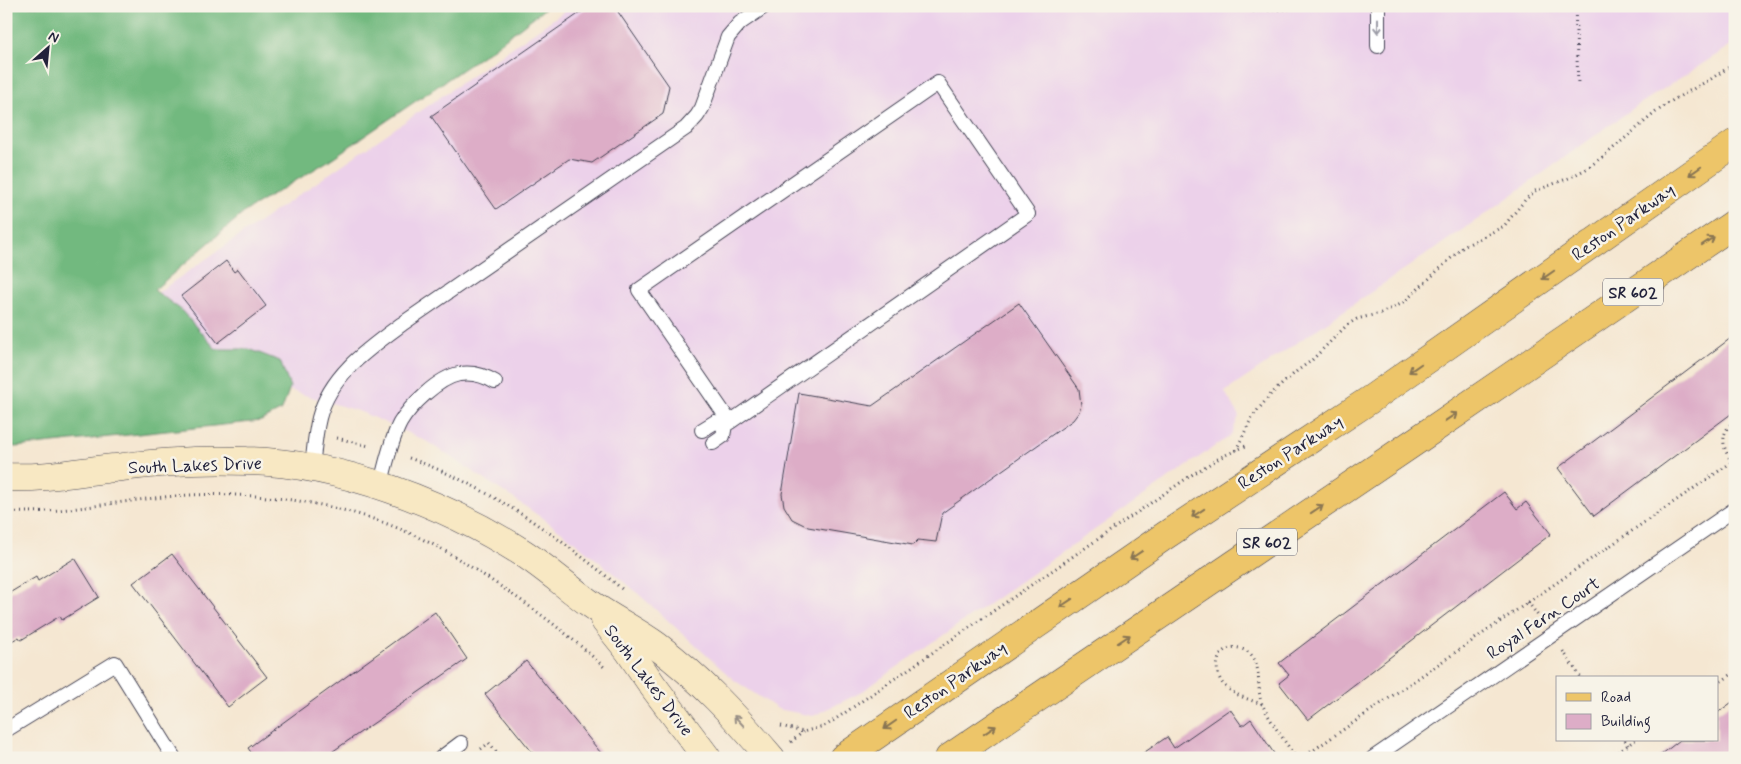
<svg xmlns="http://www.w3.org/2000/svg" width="1741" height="764" viewBox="0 0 1741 764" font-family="Mynerve,sans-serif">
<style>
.built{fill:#ecd1ea}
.forest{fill:#72b97f;stroke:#4a6e5d}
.building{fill:#ddadc7}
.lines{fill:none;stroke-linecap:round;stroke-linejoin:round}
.lane-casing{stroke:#424052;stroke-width:16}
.secondary-casing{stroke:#424052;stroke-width:29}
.primary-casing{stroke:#424052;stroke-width:29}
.path{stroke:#424052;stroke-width:3;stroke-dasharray:1 4;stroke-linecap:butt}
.lane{stroke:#fff;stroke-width:14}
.secondary{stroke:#f8e8c3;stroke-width:28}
.primary{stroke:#edc569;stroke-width:28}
.oneway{stroke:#9c9ca7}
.oneway2{stroke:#887452}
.oneway3{stroke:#988f86}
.labels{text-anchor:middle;stroke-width:5;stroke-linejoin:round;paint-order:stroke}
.shield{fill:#f7f3e8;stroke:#62616f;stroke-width:1}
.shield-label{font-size:16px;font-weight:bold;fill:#22223b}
.street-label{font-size:18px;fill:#22223b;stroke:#f7f3e8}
</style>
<rect width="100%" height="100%" fill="#f7f3e8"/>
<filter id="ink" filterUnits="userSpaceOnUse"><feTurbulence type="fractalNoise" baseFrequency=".02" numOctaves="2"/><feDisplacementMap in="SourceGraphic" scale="10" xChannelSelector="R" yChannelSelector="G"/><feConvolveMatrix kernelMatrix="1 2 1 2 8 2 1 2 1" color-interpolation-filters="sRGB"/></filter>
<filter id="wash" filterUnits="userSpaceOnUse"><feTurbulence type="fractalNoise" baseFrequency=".0096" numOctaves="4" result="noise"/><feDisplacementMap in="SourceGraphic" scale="20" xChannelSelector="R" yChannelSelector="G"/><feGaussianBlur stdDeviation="1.12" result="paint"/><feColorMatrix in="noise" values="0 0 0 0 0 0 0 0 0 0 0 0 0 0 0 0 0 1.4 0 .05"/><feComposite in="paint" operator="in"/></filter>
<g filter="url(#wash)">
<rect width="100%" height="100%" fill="#f5e7d2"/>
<polygon class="built" points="572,6 1735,6 1735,43 1635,107 1484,215 1225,392 1239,416 1231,435 860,693 813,716 778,709 734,680 634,590 565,534 516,500 426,441 361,412 210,366 179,327 157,293"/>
<polygon class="forest" points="6,6 548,6 492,49 328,161 246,211 154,290 180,309 216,349 249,349 280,361 290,387 282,410 261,421 15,447 6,445"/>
<g id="blocks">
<g class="building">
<polygon points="590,6 614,6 669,86 663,114 592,163 569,159 496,209 431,116"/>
<polygon points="226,261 234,272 238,269 266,306 218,343 181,296"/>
<polygon points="1019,303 1079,389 1081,405 1079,412 1073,420 942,513 936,542 918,540 913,545 808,527 792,519 784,506 782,494 799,393 872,406"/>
<polygon points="1735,335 1735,411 1594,516 1558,468"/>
<polygon points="1504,492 1517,509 1526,502 1551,534 1308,720 1279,683 1289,675 1279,663"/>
<polygon points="172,554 267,677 228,707 133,583"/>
<polygon points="75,558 99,597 62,620 60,616 21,640 19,637 6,644 6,595 36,577 38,581"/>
<polygon points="435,612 467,659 323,758 255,758 248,748"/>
<polygon points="526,661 605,758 537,758 485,694"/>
<polygon points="1735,700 1735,758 1657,758 1680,740 1717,740 1717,713"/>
<polygon points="1230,709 1242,726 1251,719 1275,755 1271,758 1136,758 1167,737 1174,748"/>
</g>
</g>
</g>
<g filter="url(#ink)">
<use href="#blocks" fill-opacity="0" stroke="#424052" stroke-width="1"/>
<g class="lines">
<defs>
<g id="lane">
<polyline points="1378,46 1378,6"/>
<polyline points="702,430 715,422 725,425"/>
<polyline points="713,443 723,436 725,425 730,422 1028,214 938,83 639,290 730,422"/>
<path d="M 312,468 C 314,451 315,434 319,418 C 330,375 368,349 402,324 L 686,128 L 697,116 L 702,108 L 728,37 L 740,23 L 765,6"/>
<path d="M 380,486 C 386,465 390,442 400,423 C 410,406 438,378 459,374 C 472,372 484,375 495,382"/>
<polyline points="6,730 115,663 174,758"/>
<polyline points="441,758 461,743"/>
<polyline points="1373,758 1735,509"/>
</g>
<g id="secondary">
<path d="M 6,477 C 42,479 78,472 114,468 C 158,462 202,459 247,461 C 341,463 444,503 523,553 C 546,568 566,586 588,602 C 610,618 635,630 657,646 C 700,678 736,717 771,758"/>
<polyline points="605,621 629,651 653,686 707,758"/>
</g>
<g id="primary">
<polyline points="843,758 1166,535 1371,399 1735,143"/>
<polyline points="949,758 1413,443 1735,223"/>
</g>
</defs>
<use href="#lane" class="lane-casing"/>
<use href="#secondary" class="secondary-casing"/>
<use href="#primary" class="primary-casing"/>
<g class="path">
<polyline points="1575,6 1578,84"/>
<polyline points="1253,11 1331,6"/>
<polyline points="337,438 369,446"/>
<polyline points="1236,450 1252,417 1271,394 1297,371 1311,361 1347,325 1357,319 1381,313 1403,303 1463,247 1504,226 1525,200 1535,191 1569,178 1586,169 1604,156 1656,112 1673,100 1711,79 1735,63"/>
<path d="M 409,458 C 488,486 557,535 622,589"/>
<path d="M 1732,462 C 1721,446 1720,433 1735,420"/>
<path d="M 6,512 C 68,514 129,498 191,495 C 269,492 351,504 422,539 C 450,552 474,569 500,586 C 536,610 572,637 604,667"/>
<polyline points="1528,602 1541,620"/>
<polyline points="1563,651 1581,678"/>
<polyline points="1717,684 1735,672"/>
<path d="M 1262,704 C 1250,700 1237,696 1227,688 C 1209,673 1217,640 1242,649 C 1266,657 1254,690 1263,706 C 1272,724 1285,741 1296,758"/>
<polyline points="781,726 803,732 827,725 1193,474 1221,457 1248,445"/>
<polyline points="1625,740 1628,745"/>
<polyline points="791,742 803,732"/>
<polyline points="481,749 489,743 502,758"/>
<polyline points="1302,758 1732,462 1735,467"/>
<polyline points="1610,758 1635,740"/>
</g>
<use href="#lane" class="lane"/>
<use href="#secondary" class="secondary"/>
<use href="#primary" class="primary"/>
</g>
<defs><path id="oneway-shaft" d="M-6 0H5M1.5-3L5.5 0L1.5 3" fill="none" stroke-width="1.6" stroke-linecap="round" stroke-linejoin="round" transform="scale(1.25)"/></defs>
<use class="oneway" href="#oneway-shaft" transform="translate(1378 26) rotate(90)"/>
<g class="oneway2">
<use href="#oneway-shaft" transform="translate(1695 171) rotate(145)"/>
<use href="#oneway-shaft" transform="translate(1708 241) rotate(-34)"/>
<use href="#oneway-shaft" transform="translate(1548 275) rotate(145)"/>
<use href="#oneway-shaft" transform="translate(1415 368) rotate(145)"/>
<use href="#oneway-shaft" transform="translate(1451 417) rotate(-34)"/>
<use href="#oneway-shaft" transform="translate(1317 509) rotate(-34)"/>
<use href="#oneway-shaft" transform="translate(1198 513) rotate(146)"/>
<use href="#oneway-shaft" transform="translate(1136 555) rotate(146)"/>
<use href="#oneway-shaft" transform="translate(1066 603) rotate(146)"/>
<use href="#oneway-shaft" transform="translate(1124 639) rotate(-34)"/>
<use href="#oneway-shaft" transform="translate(890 725) rotate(145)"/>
<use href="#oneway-shaft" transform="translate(990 730) rotate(-34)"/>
</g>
<use class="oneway3" href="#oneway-shaft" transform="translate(739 721) rotate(-133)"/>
</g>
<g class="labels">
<g class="shield">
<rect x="1603" y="278.5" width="60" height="27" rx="4"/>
<rect x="1237" y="528.5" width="60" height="27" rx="4"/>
</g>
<g class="shield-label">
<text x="1633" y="298">SR 602</text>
<text x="1267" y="548">SR 602</text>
</g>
<g class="street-label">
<text transform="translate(1623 222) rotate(-35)" y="6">Reston Parkway</text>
<text transform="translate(1290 452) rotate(-33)" y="6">Reston Parkway</text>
<text transform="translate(195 465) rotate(-2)" y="6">South Lakes Drive</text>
<text transform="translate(1543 618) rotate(-34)" y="6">Royal Fern Court</text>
<text transform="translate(649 680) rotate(53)" y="6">South Lakes Drive</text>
<text transform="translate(955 680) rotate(-35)" y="6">Reston Parkway</text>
</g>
</g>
<rect width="1741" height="764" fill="none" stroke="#f7f3e8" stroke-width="25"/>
<rect x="1556" y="676" width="162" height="65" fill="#f7f3e8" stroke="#a29fa3"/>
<rect x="1566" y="693" width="25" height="8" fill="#edc569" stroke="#a29fa3"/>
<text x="1601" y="702" font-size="15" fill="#22223b">Road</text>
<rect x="1566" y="714" width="25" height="15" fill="#ddadc7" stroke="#a29fa3"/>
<text x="1601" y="726" font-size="15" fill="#22223b">Building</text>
<g transform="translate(48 48) rotate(27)" stroke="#f7f3e8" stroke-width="4" paint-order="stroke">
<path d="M0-4L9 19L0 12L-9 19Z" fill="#22223b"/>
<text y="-8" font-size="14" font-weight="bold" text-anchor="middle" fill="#22223b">N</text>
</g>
</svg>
